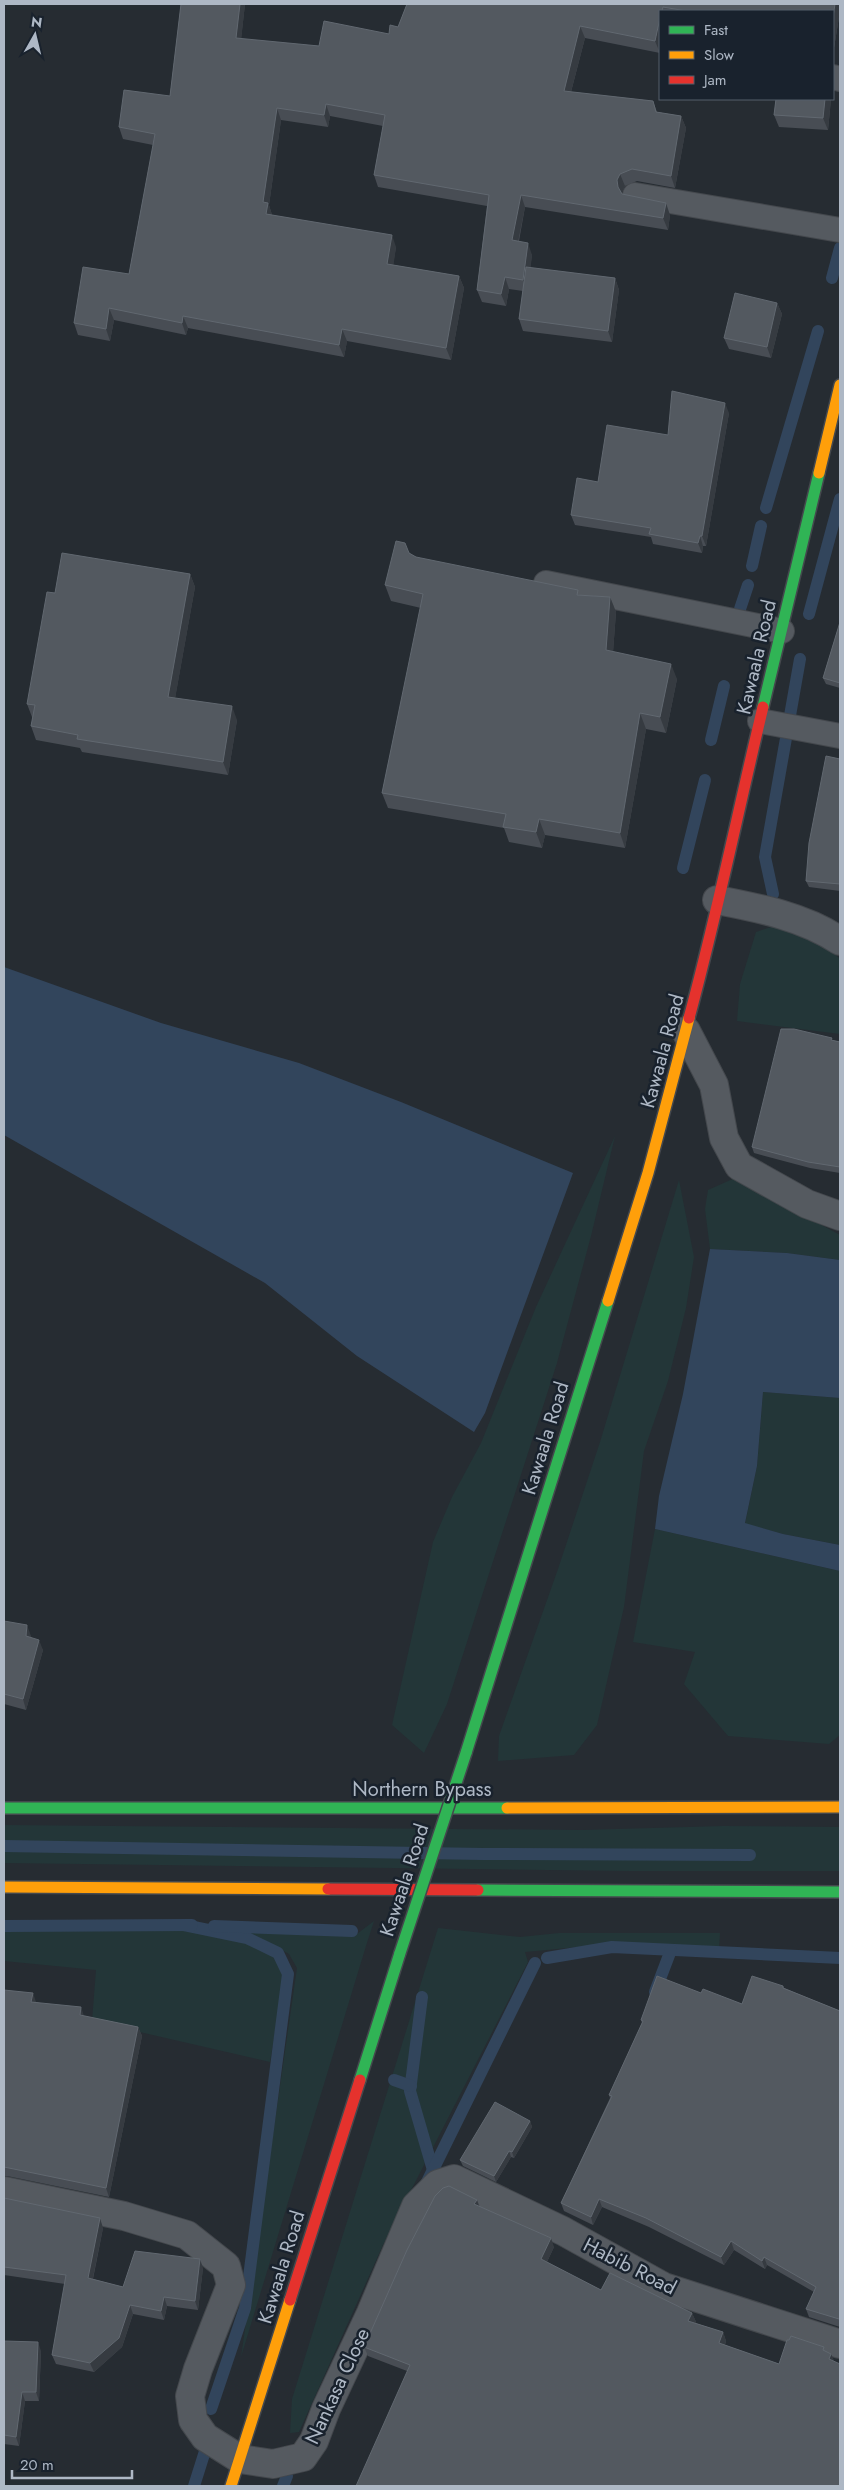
<svg xmlns="http://www.w3.org/2000/svg" width="844" height="2490" viewBox="0 0 844 2490" font-family="Jost,sans-serif">
<style>
.green{fill:#233638}
.water{fill:#32455c}
.lines{fill:none;stroke-linecap:round;stroke-linejoin:round}
.stream{stroke:#32455c;stroke-width:12}
.lane-casing{stroke:#44484d;stroke-width:26}
.street-casing{stroke:#44484d;stroke-width:30}
.fast-casing{stroke:#44484d;stroke-width:14}
.slow-casing{stroke:#44484d;stroke-width:14}
.jam-casing{stroke:#44484d;stroke-width:14}
.lane{stroke:#555a60;stroke-width:24}
.street{stroke:#555a60;stroke-width:28}
.fast{stroke:#30b455;stroke-width:11}
.slow{stroke:#ff9f0a;stroke-width:11}
.jam{stroke:#e5322d;stroke-width:11}
.fast-bridge-casing{stroke:#44484d;stroke-width:14;stroke-linecap:butt}
.fast-bridge{stroke:#30b455;stroke-width:11}
.wall{fill:#484d54}
.shaded-wall{fill:#363b41}
.building{fill:#535960;stroke:#616870}
.labels{text-anchor:middle;stroke-width:5;stroke-linejoin:round;paint-order:stroke}
.street-label{font-size:20px;fill:#aeb8c5;stroke:#19222d}
</style>
<rect width="100%" height="100%" fill="#262c32"/>
<g class="green">
<polygon points="774,926 813,935 840,959 840,1034 737,1021 740,984 756,932"/>
<polygon points="615,1136 591,1236 557,1363 447,1704 424,1753 392,1725 433,1542 452,1497 481,1443 536,1307"/>
<polygon points="735,1178 840,1235 840,1260 787,1253 710,1249 705,1209 708,1190"/>
<polygon points="679,1180 694,1257 686,1308 668,1381 644,1451 624,1607 597,1725 574,1755 498,1761 499,1736 558,1569 600,1442"/>
<polygon points="763,1392 840,1398 840,1545 783,1534 745,1524 757,1466"/>
<polygon points="655,1529 840,1571 840,1735 829,1744 728,1736 684,1684 695,1652 633,1642"/>
<polygon points="4,1825 582,1830 723,1826 840,1827 840,1871 629,1871 4,1863"/>
<polygon points="374,1921 366,1946 241,2357 297,1968 289,1954 264,1940 222,1929 357,1934"/>
<polygon points="183,1927 244,1940 276,1954 284,1977 270,2062 92,2021 96,1970 4,1961 4,1928"/>
<polygon points="438,1928 520,1937 559,1933 720,1933 719,1949 611,1944 525,1952 528,1962 383,2245 299,2432 290,2433 292,2399"/>
</g>
<g class="water">
<polygon points="4,967 161,1023 299,1063 401,1102 573,1173 485,1413 474,1432 357,1356 265,1283 4,1135"/>
<polygon points="710,1249 787,1253 840,1260 840,1398 763,1392 757,1466 745,1523 783,1534 840,1545 840,1571 655,1529 659,1496 683,1394"/>
</g>
<g class="lines">
<g class="stream">
<polyline points="832,278 840,248"/>
<polyline points="766,508 818,331"/>
<polyline points="752,566 761,526"/>
<polyline points="740,609 748,585"/>
<polyline points="809,614 840,499"/>
<polyline points="711,740 724,686"/>
<polyline points="683,868 705,780"/>
<polyline points="773,894 765,857 800,659"/>
<polyline points="4,1846 483,1854 750,1855"/>
<polyline points="184,1925 247,1938 278,1953 288,1974 245,2308 211,2409"/>
<polyline points="4,1926 192,1925"/>
<polyline points="214,1926 352,1931"/>
<polyline points="547,1958 612,1947 840,1958"/>
<polyline points="655,1992 671,1950"/>
<polyline points="422,1997 410,2091 433,2170"/>
<polyline points="394,2080 411,2086"/>
<polyline points="425,2186 535,1963"/>
<polyline points="194,2486 206,2448"/>
<polyline points="283,2486 287,2476"/>
</g>
<defs>
<g id="lane">
<polyline points="833,77 840,79"/>
<polyline points="635,195 840,230"/>
<polyline points="546,583 782,631"/>
<polyline points="760,721 840,736"/>
</g>
<g id="street">
<path d="M 717,900 C 759,908 805,917 840,941"/>
<polyline points="686,1031 714,1085 724,1138 739,1166 807,1204 840,1216"/>
<polyline points="4,2191 124,2216 187,2235 226,2266 231,2285 198,2369 190,2396 193,2420 205,2437 240,2459 273,2464 303,2457 314,2441 326,2409 371,2313 416,2206 438,2184 454,2179 563,2231 664,2287 840,2344"/>
</g>
<g id="fast">
<polyline points="763,707 819,473"/>
<polyline points="466,1753 608,1301"/>
<polyline points="4,1808 507,1808"/>
<polyline points="478,1890 840,1892"/>
<polyline points="360,2080 400,1953"/>
</g>
<g id="slow">
<polyline points="819,473 840,385"/>
<polyline points="608,1301 648,1173 689,1018"/>
<polyline points="507,1808 840,1807"/>
<polyline points="4,1887 328,1889"/>
<polyline points="231,2486 290,2300"/>
</g>
<g id="jam">
<path d="M 689,1018 C 717,915 738,811 763,707"/>
<polyline points="328,1889 478,1890"/>
<polyline points="290,2300 360,2080"/>
</g>
</defs>
<use href="#lane" class="lane-casing"/>
<use href="#street" class="street-casing"/>
<use href="#fast" class="fast-casing"/>
<use href="#slow" class="slow-casing"/>
<use href="#jam" class="jam-casing"/>
<use href="#lane" class="lane"/>
<use href="#street" class="street"/>
<use href="#fast" class="fast"/>
<use href="#slow" class="slow"/>
<use href="#jam" class="jam"/>
<defs>
<polyline id="fast-bridge" points="400,1953 466,1753"/>
</defs>
<use href="#fast-bridge" class="fast-bridge-casing"/>
<use href="#fast-bridge" class="fast-bridge"/>
</g>
<g class="wall">
<polygon points="181,4 245,4 241,39 319,46 389,34 398,27 407,4 840,4 840,11 833,54 833,11 660,11 660,53 585,38 571,92 653,101 657,112 681,116 686,128 675,188 637,181 625,186 622,192 622,194 670,215 668,230 525,207 519,241 532,255 530,268 615,278 619,290 612,342 523,331 519,319 523,291 509,289 506,306 482,302 477,290 487,206 378,187 374,175 383,126 330,116 328,127 281,120 269,205 272,215 396,247 393,265 459,276 464,288 451,360 347,341 344,357 188,328 186,335 114,320 110,341 78,335 74,323 129,274 153,145 123,139 119,127 170,96"/>
<polygon points="776,99 831,99 828,130 779,127 774,115"/>
<polygon points="777,303 782,314 771,358 729,349 724,338"/>
<polygon points="729,413 706,546 703,546 702,553 653,544 651,537 575,525 571,515 598,482 668,435"/>
<polygon points="409,553 416,557 580,595 610,597 616,612 613,652 677,679 666,733 646,729 625,848 545,835 542,848 509,842 504,828 388,808 382,793 421,608 391,601 385,585"/>
<polygon points="190,574 195,587 175,698 237,720 228,775 82,752 80,748 36,740 31,726 33,717 32,717 27,704 55,593"/>
<polygon points="840,622 840,688 826,684 823,678"/>
<polygon points="840,759 840,891 809,887 806,881"/>
<polygon points="832,1040 840,1042 840,1173 810,1168 754,1153 752,1147"/>
<polygon points="4,1621 31,1636 31,1637 43,1650 26,1710 4,1704"/>
<polygon points="783,1986 784,1988 840,2011 840,2327 809,2317 806,2309 814,2292 767,2265 765,2269 734,2250 724,2265 649,2227 602,2207 593,2225 564,2211 561,2203 610,2098 609,2095 642,2023 641,2020 701,1993 742,2004"/>
<polygon points="4,1990 36,2002 84,2016 138,2027 142,2036 109,2197 7,2176 4,2176"/>
<polygon points="530,2121 532,2127 514,2158 511,2157 496,2182 463,2166 460,2160"/>
<polygon points="4,2198 103,2228 93,2279 123,2287 203,2268 198,2310 167,2306 164,2320 133,2314 122,2347 94,2372 56,2364 52,2355 65,2284 4,2275"/>
<polygon points="477,2200 480,2207 554,2247 547,2262 601,2290 692,2313 696,2322 695,2323 723,2332 726,2341 725,2345 779,2364 826,2352 831,2354 834,2362 840,2364 407,2371 368,2356 364,2347"/>
<polygon points="4,2341 41,2351 39,2401 25,2401 19,2446 4,2444"/>
</g>
<g class="shaded-wall">
<polygon points="240,4 245,4 240,50 236,38"/>
<polygon points="835,4 840,4 840,11 833,54 833,17"/>
<polygon points="660,18 660,53 655,41"/>
<polygon points="580,26 585,38 568,103 564,91"/>
<polygon points="825,99 831,99 828,130 823,118"/>
<polygon points="326,104 330,116 328,127 324,115"/>
<polygon points="277,108 281,120 269,205 272,215 266,214 263,202"/>
<polygon points="681,116 686,128 675,188 671,176"/>
<polygon points="620,174 625,186 622,192 622,199 618,187 617,180"/>
<polygon points="521,195 525,207 516,252 512,240"/>
<polygon points="666,203 670,215 668,230 663,218"/>
<polygon points="392,235 396,247 392,276 387,264"/>
<polygon points="528,243 532,255 528,292 523,280"/>
<polygon points="459,276 464,288 451,360 446,348"/>
<polygon points="505,277 509,289 506,306 501,294"/>
<polygon points="615,278 619,290 612,342 608,331"/>
<polygon points="777,303 782,314 771,358 767,347"/>
<polygon points="109,308 114,320 110,341 106,329"/>
<polygon points="183,316 188,328 186,335 182,323"/>
<polygon points="342,329 347,341 344,357 339,345"/>
<polygon points="725,403 729,413 706,546 702,536"/>
<polygon points="700,536 703,546 702,553 698,543"/>
<polygon points="190,574 195,587 173,710 168,697"/>
<polygon points="610,597 616,612 612,666 606,650"/>
<polygon points="671,664 677,679 666,733 660,717"/>
<polygon points="232,706 237,720 228,775 223,762"/>
<polygon points="640,713 646,729 625,848 620,833"/>
<polygon points="539,819 545,835 542,848 536,832"/>
<polygon points="27,1625 31,1636 30,1647 26,1636"/>
<polygon points="39,1640 43,1650 26,1710 23,1699"/>
<polygon points="33,1993 36,2002 31,2002"/>
<polygon points="81,2007 84,2016 80,2015"/>
<polygon points="138,2027 142,2036 109,2197 106,2188"/>
<polygon points="530,2121 532,2127 514,2158 512,2152"/>
<polygon points="509,2151 511,2157 496,2182 494,2176"/>
<polygon points="599,2199 602,2207 593,2225 591,2217"/>
<polygon points="477,2200 480,2209 474,2204"/>
<polygon points="100,2218 103,2228 91,2287 88,2278"/>
<polygon points="551,2238 554,2247 544,2268 541,2259"/>
<polygon points="731,2241 734,2250 724,2265 721,2257"/>
<polygon points="764,2257 767,2265 765,2269 762,2261"/>
<polygon points="200,2259 203,2268 198,2310 195,2301"/>
<polygon points="164,2297 167,2306 164,2320 161,2311"/>
<polygon points="130,2305 133,2314 122,2347 94,2372 90,2363"/>
<polygon points="692,2313 696,2322 691,2330 688,2321"/>
<polygon points="723,2332 726,2341 722,2352 719,2343"/>
<polygon points="38,2342 41,2351 39,2401 36,2392"/>
<polygon points="831,2354 835,2363 829,2359"/>
<polygon points="22,2392 25,2401 19,2446 16,2437"/>
</g>
<g class="building">
<polygon points="181,4 240,4 236,38 319,46 324,21 389,34 390,25 398,27 407,4 835,4 833,17 833,11 686,11 663,7 662,11 660,11 660,18 655,41 580,26 564,91 653,101 656,112 681,116 671,176 632,169 620,174 617,180 618,187 622,194 666,203 663,218 521,195 512,240 528,243 523,280 505,277 501,294 477,290 489,195 374,175 385,115 326,104 324,115 277,108 263,202 268,203 266,214 392,235 387,264 459,276 446,348 342,329 339,345 183,316 182,323 109,308 106,329 74,323 83,267 129,274 155,134 119,127 124,90 170,96"/>
<polygon points="776,99 825,99 823,118 774,115"/>
<polygon points="526,267 615,278 608,331 519,319"/>
<polygon points="735,293 777,303 767,347 724,338"/>
<polygon points="672,391 725,403 702,536 700,536 698,543 649,534 651,528 571,515 577,478 598,482 607,425 668,435"/>
<polygon points="396,541 405,543 409,553 416,557 578,590 577,595 610,597 606,650 671,664 660,717 640,713 620,833 539,819 536,832 503,827 506,814 382,793 423,594 385,585"/>
<polygon points="62,553 190,574 168,697 232,706 223,762 77,739 78,735 31,726 35,705 27,704 47,592 55,593"/>
<polygon points="840,622 840,683 823,678"/>
<polygon points="826,756 840,759 840,884 806,881 809,843"/>
<polygon points="781,1029 794,1029 832,1038 831,1040 840,1042 840,1167 808,1162 752,1147"/>
<polygon points="4,1621 27,1625 26,1636 39,1640 23,1699 4,1694"/>
<polygon points="657,1976 701,1993 703,1989 742,2004 752,1976 783,1986 783,1988 840,2011 840,2316 839,2319 806,2309 816,2287 764,2257 762,2261 731,2241 721,2257 646,2218 599,2199 591,2217 561,2203 612,2096 609,2095 643,2021 641,2020"/>
<polygon points="4,1990 33,1993 31,2002 81,2007 80,2015 138,2027 106,2188 4,2167"/>
<polygon points="495,2102 530,2121 512,2152 509,2151 494,2176 460,2160"/>
<polygon points="449,2186 477,2200 474,2204 551,2238 541,2259 601,2290 610,2273 692,2313 688,2321 723,2332 719,2343 779,2364 787,2340 789,2340 791,2336 824,2347 823,2350 831,2354 829,2359 840,2364 840,2486 356,2486 410,2365 364,2347 407,2250 435,2196 443,2188"/>
<polygon points="4,2198 100,2218 88,2278 123,2287 135,2251 200,2259 195,2301 164,2297 161,2311 130,2305 119,2338 90,2363 52,2355 66,2275 4,2267"/>
<polygon points="4,2341 38,2342 36,2392 22,2392 16,2437 4,2435"/>
</g>
<g class="labels">
<g class="street-label">
<text transform="translate(756 657) rotate(-77)" y="7">Kawaala Road</text>
<text transform="translate(662 1051) rotate(-75)" y="7">Kawaala Road</text>
<text transform="translate(545 1438) rotate(-73)" y="7">Kawaala Road</text>
<text x="422" y="1796">Northern Bypass</text>
<text transform="translate(404 1880) rotate(-72)" y="7">Kawaala Road</text>
<text transform="translate(630 2266) rotate(27)" y="7">Habib Road</text>
<text transform="translate(281 2267) rotate(-73)" y="7">Kawaala Road</text>
<text transform="translate(337 2386) rotate(-65)" y="7">Nankasa Close</text>
</g>
</g>
<rect width="844" height="2490" fill="none" stroke="#aeb8c5" stroke-width="10"/>
<rect x="659" y="10" width="175" height="90" fill="#19222d" stroke="#555e6a"/>
<rect x="669" y="26" width="25" height="8" fill="#30b455" stroke="#555e6a"/>
<text x="704" y="35" font-size="15" fill="#aeb8c5">Fast</text>
<rect x="669" y="51" width="25" height="8" fill="#ff9f0a" stroke="#555e6a"/>
<text x="704" y="60" font-size="15" fill="#aeb8c5">Slow</text>
<rect x="669" y="76" width="25" height="8" fill="#e5322d" stroke="#555e6a"/>
<text x="704" y="85" font-size="15" fill="#aeb8c5">Jam</text>
<g transform="translate(35 35) rotate(8)" stroke="#19222d" stroke-width="4" paint-order="stroke">
<path d="M0-4L9 19L0 12L-9 19Z" fill="#aeb8c5"/>
<text y="-8" font-size="14" font-weight="bold" text-anchor="middle" fill="#aeb8c5">N</text>
</g>
<path d="M12 2470v8h120v-8" fill="none" stroke="#aeb8c5" stroke-width="2.5"/>
<text x="20" y="2470" font-size="15" fill="#aeb8c5" stroke="#19222d" stroke-width="4" paint-order="stroke">20 m</text>
</svg>
